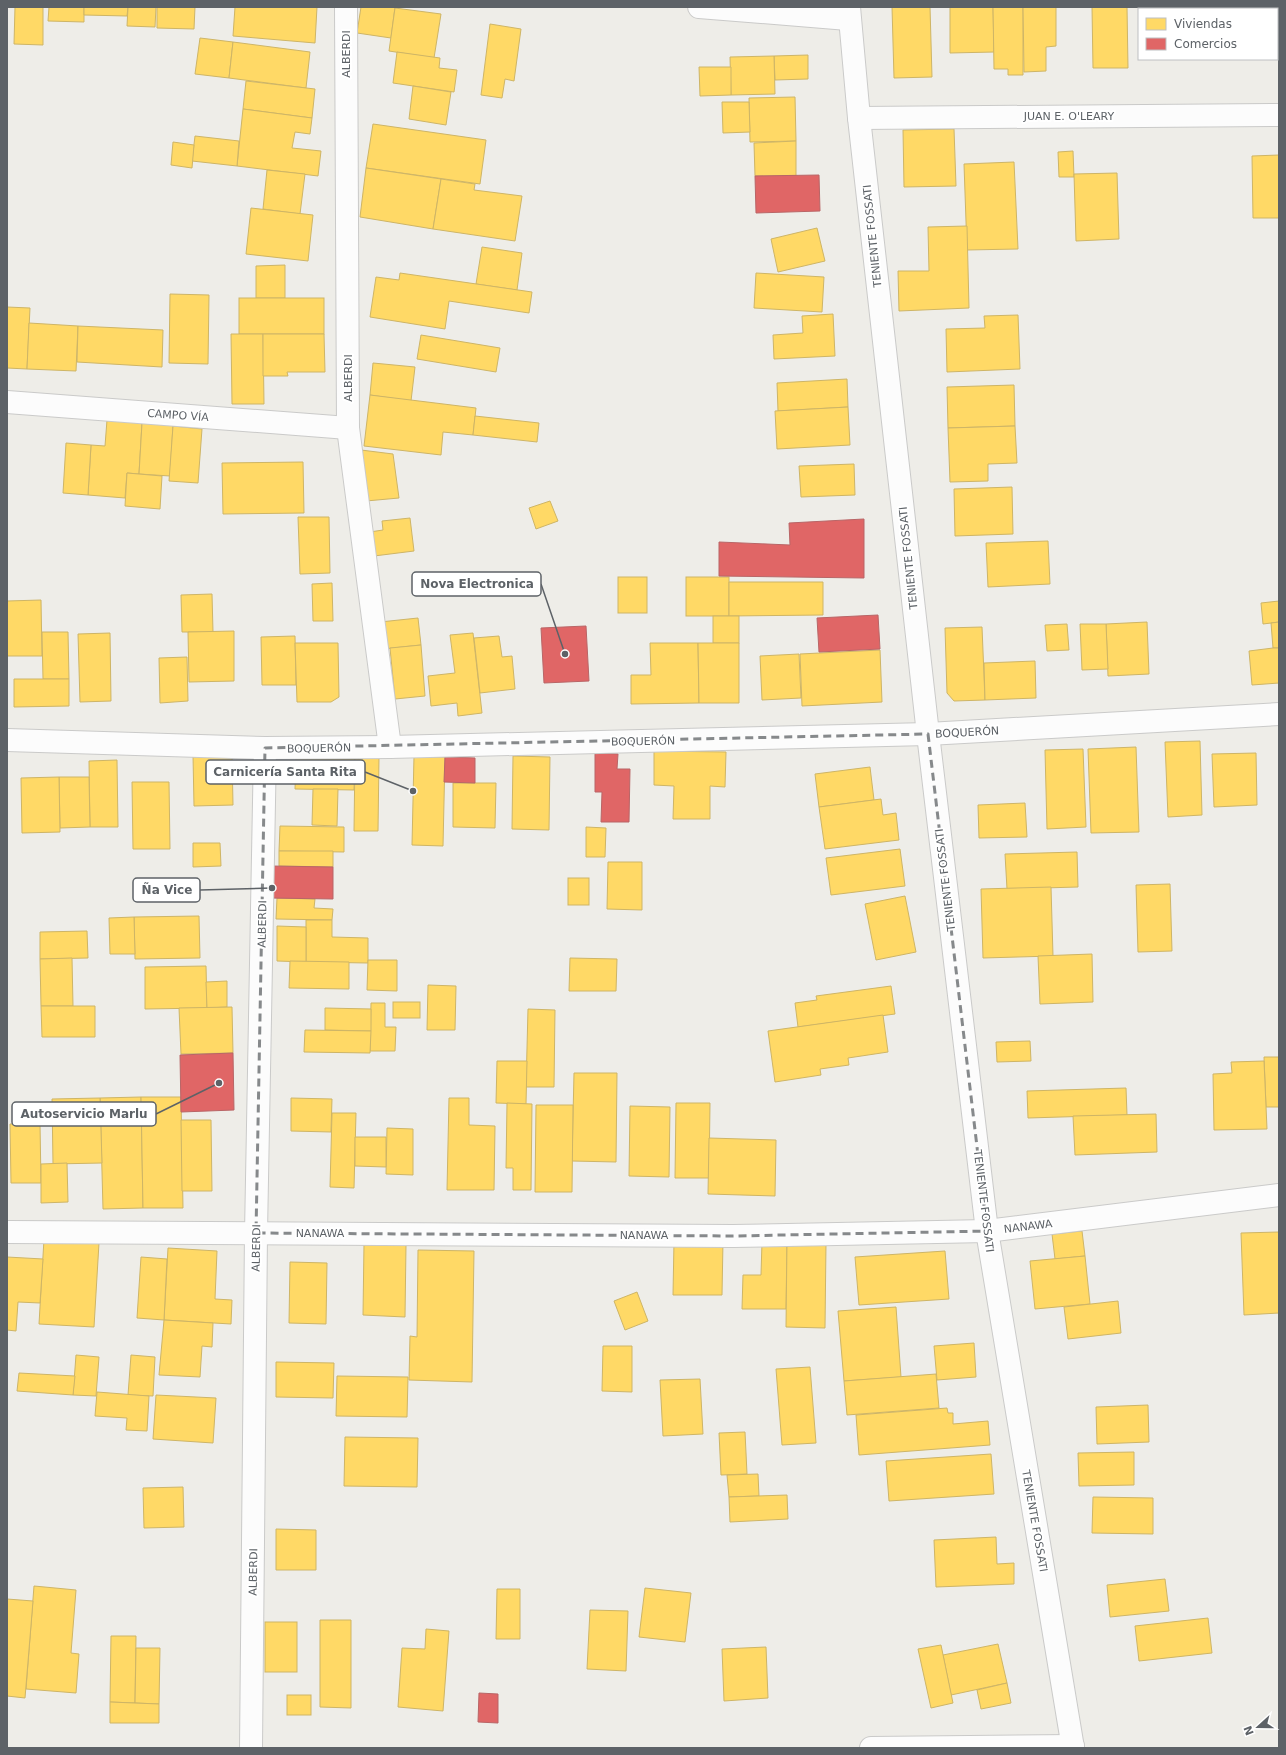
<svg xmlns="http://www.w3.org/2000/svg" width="1286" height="1755" viewBox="0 0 1286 1755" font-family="'DejaVu Sans',sans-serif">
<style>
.homes{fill:#ffd966;stroke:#ceb566}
.shops{fill:#e06666;stroke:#b96566}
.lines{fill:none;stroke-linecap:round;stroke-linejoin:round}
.minor-casing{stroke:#cacac9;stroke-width:24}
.minor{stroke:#fcfcfc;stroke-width:22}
.marked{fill:none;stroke:#86898b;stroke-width:3;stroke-dasharray:8 5;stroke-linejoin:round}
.labels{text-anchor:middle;stroke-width:4;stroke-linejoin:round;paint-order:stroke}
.street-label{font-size:11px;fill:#5d6267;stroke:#fff}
.leader{fill:none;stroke:#5d6267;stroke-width:1.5}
.callout-dot{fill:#5d6267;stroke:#fff;stroke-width:1.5}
.callout{fill:#fff;stroke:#5d6267;stroke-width:1.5}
.callout-label{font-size:12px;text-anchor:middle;font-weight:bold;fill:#5d6267}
</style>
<rect width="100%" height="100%" fill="#eeede8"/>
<g class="homes">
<polygon points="15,7 43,7 43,45 14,44"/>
<polygon points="49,7 84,7 84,22 48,21"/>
<polygon points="84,7 128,7 127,16 84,15"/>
<polygon points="128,7 156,7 155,27 127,26"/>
<polygon points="157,7 195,7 194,29 157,28"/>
<polygon points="235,7 317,7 315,43 233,36"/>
<polygon points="361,7 395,7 391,38 357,33"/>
<polygon points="892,7 930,7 932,77 894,78"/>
<polygon points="950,7 993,7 994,52 950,53"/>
<polygon points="993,7 1023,7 1023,75 1008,75 1008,69 994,69"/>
<polygon points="1023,7 1056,7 1056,46 1046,47 1046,71 1024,72"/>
<polygon points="1092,7 1127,7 1128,68 1093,68"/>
<rect x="1144" y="7" width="37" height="2"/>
<polygon points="1252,7 1279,7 1279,36 1277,36 1277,9 1252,9"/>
<polygon points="395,8 441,14 434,58 389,51"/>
<polygon points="490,24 521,29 514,81 505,79 502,98 481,95"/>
<polygon points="200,38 233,42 229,78 195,74"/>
<polygon points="233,42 310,52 306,88 229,78"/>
<polygon points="397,52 440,58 439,68 457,70 454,92 393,83"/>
<polygon points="808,55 808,79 775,80 774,56"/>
<polygon points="774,56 775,94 731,95 730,57"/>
<polygon points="699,67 731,67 731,95 700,96"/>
<polygon points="246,81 315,89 312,118 243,109"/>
<polygon points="413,86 451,92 446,125 409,119"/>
<polygon points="795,97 796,141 750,142 749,98"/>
<polygon points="722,102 749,102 750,132 723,133"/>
<polygon points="243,109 312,118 310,134 295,132 292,148 321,151 318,176 237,166"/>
<polygon points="373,124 486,140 480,184 366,168"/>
<polygon points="954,129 956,186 904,187 903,130"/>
<polygon points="195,136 239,141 237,166 192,161"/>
<polygon points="796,141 796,176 755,176 754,143"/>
<polygon points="173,142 194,145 192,168 171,165"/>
<polygon points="1073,151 1074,177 1059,177 1058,152"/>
<polygon points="1279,155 1279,218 1253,218 1252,156"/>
<polygon points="1014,162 1018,249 967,250 964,164"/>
<polygon points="366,168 441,179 433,229 360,217"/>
<polygon points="267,170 305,174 300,214 263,209"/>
<polygon points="1117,173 1119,239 1076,241 1074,174"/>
<polygon points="441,179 475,184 474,190 522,196 515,241 433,229"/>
<polygon points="251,208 313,215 308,261 246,254"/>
<polygon points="967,226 969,308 899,311 898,271 929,271 928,227"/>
<polygon points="817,228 825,261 778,272 771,239"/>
<polygon points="482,247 522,253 517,290 476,284"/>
<polygon points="285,265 285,298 256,298 256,266"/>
<polygon points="400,273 532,292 529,313 449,301 445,329 370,317 376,277 399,280"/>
<polygon points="756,273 824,277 822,312 754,308"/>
<polygon points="170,294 209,295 208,364 169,363"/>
<rect x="239" y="298" width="85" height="36"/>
<polygon points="7,307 30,308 27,369 7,368"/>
<polygon points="833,314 835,356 774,359 773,335 803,333 802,316"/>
<polygon points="1018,315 1020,369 947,372 946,329 985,328 984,316"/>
<polygon points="29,323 78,326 76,371 27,369"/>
<polygon points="78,326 163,330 162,367 77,362"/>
<polygon points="231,334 263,334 264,404 232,404"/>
<polygon points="263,334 324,334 325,372 287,372 288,376 263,376"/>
<polygon points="421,335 500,348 496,372 417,359"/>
<polygon points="373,363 415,367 411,401 370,395"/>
<polygon points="847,379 848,407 778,411 777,383"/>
<polygon points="1014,385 1015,426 948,428 947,387"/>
<polygon points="370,395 476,408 473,435 443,432 441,455 364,446"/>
<polygon points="848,407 850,445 777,449 775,411"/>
<polygon points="475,416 539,423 537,442 473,435"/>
<polygon points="107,420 142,423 139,474 127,473 125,498 88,495 91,445 105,446"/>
<polygon points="142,423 173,425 170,476 139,474"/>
<polygon points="173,426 202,429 198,483 169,481"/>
<polygon points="1015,426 1017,463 988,464 988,481 950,482 948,428"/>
<polygon points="66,443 91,445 88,495 63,493"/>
<polygon points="361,450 393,454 399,498 366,501"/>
<polygon points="303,462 304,513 223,514 222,463"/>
<polygon points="854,464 855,495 801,497 799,466"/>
<polygon points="127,473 162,476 160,509 125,506"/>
<polygon points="1012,487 1013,534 955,536 954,489"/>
<polygon points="550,501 558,521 536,529 529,508"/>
<polygon points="298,517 329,517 330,573 300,574"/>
<polygon points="410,518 414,551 366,557 363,533 383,530 382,521"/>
<polygon points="1048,541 1050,584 988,587 986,543"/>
<rect x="618" y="577" width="29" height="36"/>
<rect x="686" y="577" width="43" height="39"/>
<polygon points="729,582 823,582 823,615 729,616"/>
<polygon points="332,583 333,621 313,621 312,584"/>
<polygon points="212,594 213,632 182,632 181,595"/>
<polygon points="41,600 42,656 7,656 7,601"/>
<polygon points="1279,601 1279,622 1263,624 1261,603"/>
<rect x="713" y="616" width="26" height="27"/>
<polygon points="418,618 421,645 383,649 380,622"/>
<polygon points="1147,622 1149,674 1108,676 1106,624"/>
<polygon points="1279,622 1279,648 1273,648 1271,623"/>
<polygon points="1067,624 1069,650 1047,651 1045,625"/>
<polygon points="1080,624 1106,624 1108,669 1082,670"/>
<polygon points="982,627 985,700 954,701 947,693 945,628"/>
<polygon points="234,631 234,681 189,682 188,632"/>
<polygon points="42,632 68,632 69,679 43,679"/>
<polygon points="110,633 111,701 80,702 78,634"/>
<polygon points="473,633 482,713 458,716 457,703 431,706 428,676 455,673 450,635"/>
<polygon points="295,636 296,685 262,685 261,637"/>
<polygon points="499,636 502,657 512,656 515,689 480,693 474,638"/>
<polygon points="295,643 338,643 339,697 331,702 297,702"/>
<polygon points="650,643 698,643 699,703 631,704 631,675 651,675"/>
<polygon points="698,643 739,643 739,703 699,703"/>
<polygon points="421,645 425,696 395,699 390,648"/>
<polygon points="1273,648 1279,648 1279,683 1252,685 1249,651"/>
<polygon points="880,650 882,702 802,706 800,654"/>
<polygon points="799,654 801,698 762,700 760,656"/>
<polygon points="187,657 188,701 160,703 159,658"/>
<polygon points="1035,661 1036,698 985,700 984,663"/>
<polygon points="14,679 69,679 69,706 14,707"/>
<polygon points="1200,741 1202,815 1168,817 1165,742"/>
<polygon points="1136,747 1139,832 1091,833 1088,749"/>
<polygon points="1083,749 1086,827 1047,829 1045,750"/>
<polygon points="654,751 726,752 725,787 710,786 710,819 673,819 674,786 654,785"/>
<polygon points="1256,753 1257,805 1214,807 1212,754"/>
<polygon points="232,754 233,805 194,806 193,755"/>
<polygon points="296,755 355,756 354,790 295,789"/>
<polygon points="355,756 379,757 378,831 354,831"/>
<polygon points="414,756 445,757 443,846 412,845"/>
<polygon points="513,756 550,757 549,830 512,829"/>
<polygon points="117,760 118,827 90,827 89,761"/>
<polygon points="870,767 874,800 819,807 815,774"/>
<polygon points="59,777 89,777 90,827 60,828"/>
<polygon points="59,777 60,832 22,833 21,778"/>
<polygon points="132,782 169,782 170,849 133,849"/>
<polygon points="453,783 496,783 495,828 453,827"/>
<polygon points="313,789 338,789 337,826 312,825"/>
<polygon points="881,799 883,815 896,813 899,840 825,849 819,807"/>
<polygon points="1025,803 1027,837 979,838 978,805"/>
<polygon points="280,826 344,827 344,852 279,851"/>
<polygon points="586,827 606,828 605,857 586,857"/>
<polygon points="193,843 220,843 221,866 193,867"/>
<polygon points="900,849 905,886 831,895 826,858"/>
<polygon points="279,851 333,851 333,867 279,866"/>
<polygon points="1077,852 1078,887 1007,889 1005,854"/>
<polygon points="608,862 642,862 642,910 607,909"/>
<rect x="568" y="878" width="21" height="27"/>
<polygon points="1170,884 1172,951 1138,952 1136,885"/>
<polygon points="1051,887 1053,956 983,958 981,889"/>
<polygon points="905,896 916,952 876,960 865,904"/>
<polygon points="277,898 315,899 314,908 333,909 332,920 276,919"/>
<polygon points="199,916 200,958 135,959 134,917"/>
<polygon points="134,917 135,954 110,954 109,918"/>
<polygon points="306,920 332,920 332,937 368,938 368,963 306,962"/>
<polygon points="277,926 306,927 306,962 277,961"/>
<polygon points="87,931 88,958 40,959 40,932"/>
<polygon points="1092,954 1093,1002 1040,1004 1038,956"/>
<polygon points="72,958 73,1006 41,1006 40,959"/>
<polygon points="570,958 617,959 616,991 569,991"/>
<polygon points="368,960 397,960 397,991 367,990"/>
<polygon points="290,961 349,962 349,989 289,988"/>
<polygon points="206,966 207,1008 145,1009 145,967"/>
<polygon points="227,981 227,1007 207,1008 206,982"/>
<polygon points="428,985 456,986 455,1030 427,1030"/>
<polygon points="891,986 895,1014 798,1027 795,1003 817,1000 816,996"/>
<rect x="393" y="1002" width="27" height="16"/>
<polygon points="371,1003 385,1003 385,1027 396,1027 395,1051 370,1051"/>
<polygon points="41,1006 95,1006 95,1037 42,1037"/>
<polygon points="232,1007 233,1053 181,1054 179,1008"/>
<polygon points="325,1008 371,1009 371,1031 325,1030"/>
<polygon points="528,1009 555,1010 554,1087 526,1087"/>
<polygon points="883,1015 888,1052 848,1058 849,1065 820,1069 821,1075 775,1082 768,1031"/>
<polygon points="305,1030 371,1031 370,1053 304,1052"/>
<polygon points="1030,1041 1031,1061 997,1062 996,1042"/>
<polygon points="1264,1057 1279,1057 1279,1107 1266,1107"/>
<polygon points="497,1061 527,1061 526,1104 496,1103"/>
<polygon points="1264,1061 1267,1129 1214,1130 1213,1074 1232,1073 1231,1062"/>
<polygon points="574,1073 617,1073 616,1162 572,1161"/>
<polygon points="1126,1088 1127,1115 1028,1118 1027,1091"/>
<polygon points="141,1097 143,1208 103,1209 100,1098"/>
<polygon points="141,1097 181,1097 183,1208 143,1208"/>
<polygon points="100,1098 102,1163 53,1164 52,1099"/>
<polygon points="291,1098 332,1099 331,1132 291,1131"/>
<polygon points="449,1098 469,1098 469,1125 495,1126 494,1190 447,1190"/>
<polygon points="507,1103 532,1104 531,1190 513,1190 513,1168 506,1168"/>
<polygon points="676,1103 710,1103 709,1178 675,1178"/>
<polygon points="536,1105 573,1105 572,1192 535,1192"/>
<polygon points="630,1106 670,1107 669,1177 629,1176"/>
<polygon points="332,1113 356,1113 354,1188 330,1187"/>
<polygon points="1156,1114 1157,1152 1075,1155 1073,1116"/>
<polygon points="181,1120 211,1120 212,1191 182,1191"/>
<polygon points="10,1124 40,1124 41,1183 11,1183"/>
<polygon points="387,1128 413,1129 413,1175 386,1174"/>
<polygon points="355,1137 386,1137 386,1167 355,1166"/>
<polygon points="709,1138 776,1140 775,1196 708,1194"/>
<polygon points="67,1163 68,1202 41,1203 41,1164"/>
<polygon points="1082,1231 1085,1256 1055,1259 1052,1234"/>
<polygon points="1279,1232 1279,1313 1244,1315 1241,1233"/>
<polygon points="44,1239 99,1243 94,1327 39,1324"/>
<polygon points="674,1241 723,1241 722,1295 673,1295"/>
<polygon points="762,1242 787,1242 786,1309 742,1309 743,1275 761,1275"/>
<polygon points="787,1242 826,1243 825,1328 786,1327"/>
<polygon points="364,1244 406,1245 405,1317 363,1315"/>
<polygon points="168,1248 217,1251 215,1299 232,1300 231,1324 164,1320"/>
<polygon points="418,1250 474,1251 472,1382 409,1380 410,1336 417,1337"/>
<polygon points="945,1251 949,1299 859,1305 855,1257"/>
<polygon points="1085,1256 1090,1304 1035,1309 1030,1261"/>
<polygon points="7,1257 43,1259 40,1303 18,1302 16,1331 7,1330"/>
<polygon points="141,1257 167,1259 164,1320 137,1318"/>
<polygon points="290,1262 327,1263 326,1324 289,1323"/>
<polygon points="637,1292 648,1321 625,1330 614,1301"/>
<polygon points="1118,1301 1121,1333 1068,1339 1064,1307"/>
<polygon points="896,1307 901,1377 844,1381 838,1311"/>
<polygon points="164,1320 213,1323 212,1347 202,1346 200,1377 159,1375"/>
<polygon points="974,1343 976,1377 937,1380 934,1346"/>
<polygon points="603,1346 632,1346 632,1392 602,1391"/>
<polygon points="76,1355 99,1357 96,1396 73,1395"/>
<polygon points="131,1355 155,1357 153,1396 128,1395"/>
<polygon points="276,1362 334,1363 333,1398 276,1397"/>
<polygon points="810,1367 816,1443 782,1445 776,1369"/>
<polygon points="19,1373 75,1376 73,1395 17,1391"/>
<polygon points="936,1374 939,1408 847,1415 844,1381"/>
<polygon points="337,1376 408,1377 407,1417 336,1416"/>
<polygon points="700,1379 703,1434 663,1436 660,1380"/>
<polygon points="97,1392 149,1396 147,1431 126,1430 127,1418 95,1416"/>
<polygon points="156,1395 216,1398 213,1443 153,1439"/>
<polygon points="1148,1405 1149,1442 1097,1444 1096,1407"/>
<polygon points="947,1408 948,1413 953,1413 953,1424 988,1421 990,1445 859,1455 856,1415"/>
<polygon points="745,1432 747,1474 721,1475 719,1433"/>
<polygon points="345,1437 418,1438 417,1487 344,1486"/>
<polygon points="1134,1452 1134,1485 1079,1486 1078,1453"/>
<polygon points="991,1454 994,1494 889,1501 886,1461"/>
<polygon points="758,1474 759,1496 729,1497 727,1475"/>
<polygon points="183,1487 184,1527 144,1528 143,1488"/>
<polygon points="787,1495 788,1519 730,1522 729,1497"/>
<polygon points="1093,1497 1153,1498 1153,1534 1092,1533"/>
<polygon points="276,1529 316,1530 316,1570 276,1570"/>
<polygon points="996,1537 997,1564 1014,1563 1014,1584 936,1587 934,1540"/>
<polygon points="1165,1579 1169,1611 1110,1617 1107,1585"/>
<polygon points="34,1586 76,1590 71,1653 79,1654 76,1693 26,1689"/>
<polygon points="645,1588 691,1593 685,1642 639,1637"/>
<polygon points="497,1589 520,1589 520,1639 496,1639"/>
<polygon points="7,1599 33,1601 25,1698 7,1696"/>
<polygon points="590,1610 628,1611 626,1671 587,1669"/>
<polygon points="1208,1618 1212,1653 1139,1661 1135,1626"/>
<polygon points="320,1620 351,1620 351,1708 320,1707"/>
<rect x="265" y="1622" width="32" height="50"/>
<polygon points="426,1629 449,1631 443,1711 398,1707 402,1648 425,1649"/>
<polygon points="111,1636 136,1636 135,1703 110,1702"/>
<polygon points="998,1644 1007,1683 951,1695 943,1655"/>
<polygon points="941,1645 953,1703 931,1708 918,1649"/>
<polygon points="766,1647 768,1698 724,1701 722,1649"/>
<polygon points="136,1648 160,1648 159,1704 135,1703"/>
<polygon points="1007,1683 1011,1703 981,1709 977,1690"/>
<rect x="287" y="1695" width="24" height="20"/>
<polygon points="110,1702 159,1704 159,1723 110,1723"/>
</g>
<g class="shops">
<polygon points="819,175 820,211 756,213 755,176"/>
<polygon points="864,519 864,578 719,576 719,542 790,545 789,523"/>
<polygon points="878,615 880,649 819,652 817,618"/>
<polygon points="586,626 589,681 544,683 541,628"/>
<polygon points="595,753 618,754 617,769 630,769 629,822 601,822 602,792 595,792"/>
<polygon points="445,757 475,758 475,783 444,782"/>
<polygon points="271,866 333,867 333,899 270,898"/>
<polygon points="233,1053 234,1110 181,1112 180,1055"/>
<polygon points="479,1693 498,1694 498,1723 478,1722"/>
</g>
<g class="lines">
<defs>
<g id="minor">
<polyline points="346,7 348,428 390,747"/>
<polyline points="699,7 848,19"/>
<polyline points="849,7 859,118 928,734 987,1231 1073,1748"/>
<polyline points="859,118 1279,115"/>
<polyline points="7,402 348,428"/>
<polyline points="7,740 265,748 390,747 928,734 1279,714"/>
<polyline points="7,1232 733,1236 987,1231 1279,1195"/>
<polyline points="251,1748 256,1233 265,748"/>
<polyline points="871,1748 1073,1746"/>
</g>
</defs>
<use href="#minor" class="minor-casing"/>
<use href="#minor" class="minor"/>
</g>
<path class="marked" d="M 928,734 L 987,1231 L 733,1236 L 256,1233 L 265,748 Z"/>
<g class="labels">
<g class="street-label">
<text transform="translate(346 54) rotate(-90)" y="4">ALBERDI</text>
<text x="1069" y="120">JUAN E. O'LEARY</text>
<text transform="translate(872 236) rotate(-96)" y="4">TENIENTE FOSSATI</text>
<text transform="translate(348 378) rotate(-90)" y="4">ALBERDI</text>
<text transform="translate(178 415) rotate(4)" y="4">CAMPO VÍA</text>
<text transform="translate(908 558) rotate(-96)" y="4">TENIENTE FOSSATI</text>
<text transform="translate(967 732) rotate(-3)" y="4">BOQUERÓN</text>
<text transform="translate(643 741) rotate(-1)" y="4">BOQUERÓN</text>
<text transform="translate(319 748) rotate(-1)" y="4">BOQUERÓN</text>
<text transform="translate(945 880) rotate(-97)" y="4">TENIENTE FOSSATI</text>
<text transform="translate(262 924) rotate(-89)" y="4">ALBERDI</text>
<text transform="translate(984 1201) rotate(83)" y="4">TENIENTE FOSSATI</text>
<text transform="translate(1028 1226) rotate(-7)" y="4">NANAWA</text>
<text x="320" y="1237">NANAWA</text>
<text x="644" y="1239">NANAWA</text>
<text transform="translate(256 1248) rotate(-89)" y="4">ALBERDI</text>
<text transform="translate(1035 1521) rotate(80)" y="4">TENIENTE FOSSATI</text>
<text transform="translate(253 1572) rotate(-89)" y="4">ALBERDI</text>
</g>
</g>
<path class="leader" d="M565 654L541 584M413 791L365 772M272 888L200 890M219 1083L156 1114"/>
<g class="callout-dot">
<circle cx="565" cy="654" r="4"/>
<circle cx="413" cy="791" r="4"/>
<circle cx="272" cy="888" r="4"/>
<circle cx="219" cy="1083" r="4"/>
</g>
<g class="callout">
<rect x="412" y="572" width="129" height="24" rx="4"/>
<rect x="206" y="760" width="159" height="24" rx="4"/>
<rect x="133" y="878" width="67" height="24" rx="4"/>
<rect x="12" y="1102" width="144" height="24" rx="4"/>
</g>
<g class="callout-label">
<text x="477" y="588">Nova Electronica</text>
<text x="285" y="776">Carnicería Santa Rita</text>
<text x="167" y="894">Ña Vice</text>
<text x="84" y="1118">Autoservicio Marlu</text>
</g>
<rect width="1286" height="1755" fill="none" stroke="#5d6267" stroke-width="16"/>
<rect x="1138" y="8" width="140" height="52" fill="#ffffff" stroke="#bec0c2"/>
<rect x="1146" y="18" width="20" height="12" fill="#ffd966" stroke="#bec0c2"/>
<text x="1174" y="28" font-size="12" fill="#5d6267">Viviendas</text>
<rect x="1146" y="38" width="20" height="12" fill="#e06666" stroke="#bec0c2"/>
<text x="1174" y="48" font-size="12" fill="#5d6267">Comercios</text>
<g transform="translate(1258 1727) rotate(249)" stroke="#ffffff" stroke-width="3" paint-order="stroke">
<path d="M0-3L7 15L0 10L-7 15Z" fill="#5d6267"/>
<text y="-6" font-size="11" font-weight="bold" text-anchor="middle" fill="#5d6267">N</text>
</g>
</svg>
